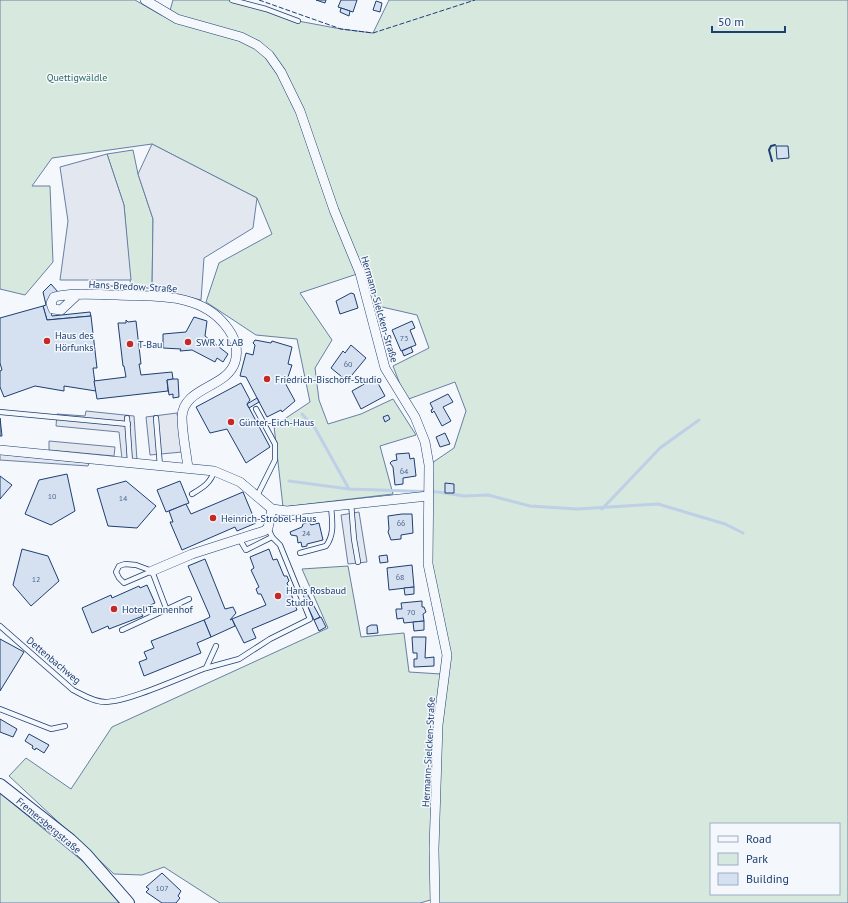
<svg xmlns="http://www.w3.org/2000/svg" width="848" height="903" viewBox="0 0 848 903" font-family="'PT Sans',sans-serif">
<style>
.green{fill:#d7e8df;stroke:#687fa3;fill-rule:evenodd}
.parking{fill:#e3e8f0;stroke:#687fa3}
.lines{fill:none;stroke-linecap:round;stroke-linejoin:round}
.stream{stroke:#bed0e5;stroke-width:3}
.building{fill:#d5e0f0;stroke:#1d3f73}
.lane-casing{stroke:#1d3f73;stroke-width:6}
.street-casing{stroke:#1d3f73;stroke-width:10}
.secondary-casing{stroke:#1d3f73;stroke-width:14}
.lane{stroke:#f4f7fb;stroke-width:4.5}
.street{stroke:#f4f7fb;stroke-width:9}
.secondary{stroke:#f4f7fb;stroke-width:12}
.fence{stroke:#1d3f73;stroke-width:1;stroke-dasharray:5 2;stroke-linecap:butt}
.wall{stroke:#1d3f73;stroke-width:2}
.poi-dot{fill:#c62828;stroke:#f4f7fb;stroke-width:1.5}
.labels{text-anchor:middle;stroke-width:3;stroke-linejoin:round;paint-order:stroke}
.number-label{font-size:8px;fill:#4b6792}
.park-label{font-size:10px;fill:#2c6c60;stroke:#f4f7fb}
.street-label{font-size:10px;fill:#1d3f73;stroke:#f4f7fb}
.poi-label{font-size:10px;fill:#1d3f73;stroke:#f4f7fb;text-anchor:start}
</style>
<rect width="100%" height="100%" fill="#f4f7fb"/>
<g class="green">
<path d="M 0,0 L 135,0 L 161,15 L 169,14 L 173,0 L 232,0 L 298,21 L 341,29 L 373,33 L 389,0 L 848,0 L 848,903 L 435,903 L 434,899 L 420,903 L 220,903 L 164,867 L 142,875 L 114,874 L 9,776 L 26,758 L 71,789 L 112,727 L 328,628 L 302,569 L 348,566 L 361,637 L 404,633 L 409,672 L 441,674 L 447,667 L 431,583 L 429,465 L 454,448 L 466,411 L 455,382 L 406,400 L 393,366 L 429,348 L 417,315 L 369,304 L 360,273 L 300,293 L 332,340 L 315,368 L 319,400 L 328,424 L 361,414 L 393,399 L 416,435 L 380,446 L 393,494 L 283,507 L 274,426 L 310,402 L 297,339 L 256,335 L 206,302 L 219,263 L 272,234 L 257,198 L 152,144 L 52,158 L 32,186 L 50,186 L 53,262 L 25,295 L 0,289 ZM 711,824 L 839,824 L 839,894 L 711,894 Z"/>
<polygon points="133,150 138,174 153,219 152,292 131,291 124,205 107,154"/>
<polygon points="0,793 86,864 120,903 0,903"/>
</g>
<g class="parking">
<polygon points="152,144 257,198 253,228 204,258 201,300 177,294 152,292 153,219 138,174"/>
<polygon points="107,154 124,205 131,280 60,280 68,221 60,167"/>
<polygon points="86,411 134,416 137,460 122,459 119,432 56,426 57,414 85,416"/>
<polygon points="177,413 182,452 150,455 146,417"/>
<polygon points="49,441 115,447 114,456 49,450"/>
<polygon points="0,454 89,463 88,466 0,460"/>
<polygon points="359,512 367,562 348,564 341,515"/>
</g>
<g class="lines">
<g class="stream">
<polyline points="302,414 315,428 349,489"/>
<polyline points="289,481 349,489 438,492 464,496 488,495 530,506 577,509 658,504 725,524 743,533"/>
<polyline points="602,509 660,448 699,420"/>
</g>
</g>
<g class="building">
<polygon points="316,0 326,0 325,3"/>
<polygon points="341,0 357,0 353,12 338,7"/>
<polygon points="376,1 382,3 380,12 373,10"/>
<polygon points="341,8 350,11 349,16 340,12"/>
<polygon points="776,146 788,146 789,158 777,159"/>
<polygon points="51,284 58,292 48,301 52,316 90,312 91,316 47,320 43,306 46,305 43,292"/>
<polygon points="351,293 354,294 358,308 340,314 336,301"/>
<polygon points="43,306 47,320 91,316 97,368 93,368 96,391 64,386 64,391 35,386 4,397 0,387 0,371 2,370 0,363 0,318"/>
<polygon points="194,317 207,321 205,336 228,354 223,362 217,358 215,362 192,350 180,351 181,349 163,348 163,334 186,332"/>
<polygon points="126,320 128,322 136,321 141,364 139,364 141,375 172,372 173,379 167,380 168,391 97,399 94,381 126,377 124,366 123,366 118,323 126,323"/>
<polygon points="412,321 415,328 410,330 416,345 401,351 392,330"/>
<polygon points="255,340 271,343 272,341 292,347 288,364 292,365 287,380 283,379 295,401 282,412 281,410 267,417 246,377 240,376 246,353 253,355 255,345 253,343"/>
<polygon points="351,345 366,358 347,381 331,368 343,351 345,353"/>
<polygon points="411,347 413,352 404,356 402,351"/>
<polygon points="375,378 385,396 361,409 352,391"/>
<polygon points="173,379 178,379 179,397 173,398 173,394 169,395 167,380"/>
<polygon points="241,383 250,400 247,404 270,447 246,463 227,429 210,433 196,407"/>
<polygon points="448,394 453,402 443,407 451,421 442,426 434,411 432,413 431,410 433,409 430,403"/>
<polygon points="257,398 259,402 249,408 247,404"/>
<polygon points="388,415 390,419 385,422 383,417"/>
<polygon points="0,418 2,436 0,436"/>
<polygon points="445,433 450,444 440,447 436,437"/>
<polygon points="409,453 410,459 414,458 416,476 403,478 403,484 395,485 393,467 390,463 392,461 397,460 396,454"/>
<polygon points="67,474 75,511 51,525 25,514 39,480"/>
<polygon points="0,476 12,485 0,499"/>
<polygon points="126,481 156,506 137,528 108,526 97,489"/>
<polygon points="180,481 189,503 166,512 157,490"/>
<polygon points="445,483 454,484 454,493 445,493"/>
<polygon points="243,492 256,523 237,531 235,527 182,550 170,522 173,522 169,511 186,504 191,514"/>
<polygon points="402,514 412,514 413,533 401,535 401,539 391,540 388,532 389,529 388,516"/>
<polygon points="309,522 311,525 319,523 323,540 307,544 307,546 302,547 301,542 298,543 297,536 291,535 290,532 302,527 303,524"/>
<polygon points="22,549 48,556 59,581 31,606 13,585"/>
<polygon points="269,549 273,560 277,559 284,576 287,576 289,581 287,583 297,610 252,629 256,638 244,643 232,619 266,605 261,594 258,594 256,589 259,587 251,570 254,568 250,557"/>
<polygon points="387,555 388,562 380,563 379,556"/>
<polygon points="205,559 225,609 233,607 236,613 230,620 232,619 235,626 211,637 204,620 210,617 209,614 188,566"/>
<polygon points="412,565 414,587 389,590 387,568"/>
<polygon points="147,585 155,603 146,607 147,610 141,613 143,616 109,629 108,626 92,633 82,608 111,595 112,598 139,586 140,588"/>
<polygon points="414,587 414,594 405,595 404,588"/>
<polygon points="304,588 320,617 314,620 300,590"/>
<polygon points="422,601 422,607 424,607 426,612 423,614 424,621 404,623 403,618 397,619 396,611 396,609 402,609 401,603"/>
<polygon points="321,617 326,627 319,631 314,620"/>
<polygon points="204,620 211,637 197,643 201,653 144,676 139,662 147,659 144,652 154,648 151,641"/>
<polygon points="424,621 424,630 414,631 413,622"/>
<polygon points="371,625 377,625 378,633 367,634 367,627"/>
<polygon points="412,637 426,637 425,658 434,657 434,666 414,667 414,659 417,659 417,653 413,653"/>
<polygon points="0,639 24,652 0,691"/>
<polygon points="0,719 17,729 13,737 0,732"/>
<polygon points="29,734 49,745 44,753 36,748 35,750 32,748 33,746 25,741"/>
<polygon points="162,873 181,891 178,896 180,898 176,903 162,903 146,892 149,889 146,887"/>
</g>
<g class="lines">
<defs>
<g id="lane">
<polyline points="232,0 266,9 298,21"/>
<polyline points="256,409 275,444 275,460 257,496"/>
<polyline points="0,412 128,424"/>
<polyline points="127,418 130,462"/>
<polyline points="156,418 160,466"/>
<path d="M 192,494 C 202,488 211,483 214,471"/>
<polyline points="351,503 354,539 358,562"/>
<polyline points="240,540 246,550 272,537"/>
<path d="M 300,553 L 326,546 C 335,534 332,520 331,506"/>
<polygon points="125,564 136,565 152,571 124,583 119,578 116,572 119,566"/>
<polyline points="152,571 166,608"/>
<path d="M 0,626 L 73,690 C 83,695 94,702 105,702 C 128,702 182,677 206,668 L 216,646"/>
<polyline points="122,630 189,599"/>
<polyline points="206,668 239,659 270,639 310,619 280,545 272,537 268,528"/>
<polyline points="0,709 51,729 65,726"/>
</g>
<g id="street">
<polyline points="145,0 177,19 241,37 257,45 269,55 281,72 300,111 334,210 360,273 385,368 415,417 425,442 429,465 428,564 447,655 438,725 434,849 435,903"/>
<path d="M 77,295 L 61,310 L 53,309 L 51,303 L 54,297 C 73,292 97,295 117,295 C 156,297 200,292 226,326 C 234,336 239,349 235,362 C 227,388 183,387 182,417 C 182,433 186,451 188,468"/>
<polyline points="0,450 214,471 240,482 272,509 287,511 428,496"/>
<polyline points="152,571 192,554 264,531 268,528 272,509"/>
</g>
<polyline id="secondary" points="0,785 70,840 86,855 128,903"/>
</defs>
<use href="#lane" class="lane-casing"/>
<use href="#street" class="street-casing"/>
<use href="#secondary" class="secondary-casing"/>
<use href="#lane" class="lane"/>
<use href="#street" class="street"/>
<use href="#secondary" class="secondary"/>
<polyline class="fence" points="259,0 341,29 373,33 475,0"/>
<polyline class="wall" points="772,161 769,150 771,146 775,145"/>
</g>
<g class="poi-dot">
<circle cx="47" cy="341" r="4"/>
<circle cx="188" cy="342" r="4"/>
<circle cx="130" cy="344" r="4"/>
<circle cx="267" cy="379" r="4"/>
<circle cx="231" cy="422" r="4"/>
<circle cx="213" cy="518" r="4"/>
<circle cx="278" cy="596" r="4"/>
<circle cx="114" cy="609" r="4"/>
</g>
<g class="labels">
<g class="number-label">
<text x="404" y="341">73</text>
<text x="348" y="367">60</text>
<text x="404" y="474">64</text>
<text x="52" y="499">10</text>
<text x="123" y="501">14</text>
<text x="401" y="526">66</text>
<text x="306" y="536">24</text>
<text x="400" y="580">68</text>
<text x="36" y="582">12</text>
<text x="411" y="615">70</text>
<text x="162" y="891">107</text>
</g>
<g class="park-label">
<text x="77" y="81">Quettigwäldle</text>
</g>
<g class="street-label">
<text transform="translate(133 286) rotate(3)" y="4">Hans-Bredow-Straße</text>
<text transform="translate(380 309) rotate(74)" y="4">Hermann-Sielcken-Straße</text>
<text transform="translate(54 660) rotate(40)" y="4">Dettenbachweg</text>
<text transform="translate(428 752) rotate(-87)" y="4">Hermann-Sielcken-Straße</text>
<text transform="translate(49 825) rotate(40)" y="4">Fremersbergstraße</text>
</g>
<g class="poi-label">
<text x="55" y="339">Haus des<tspan x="55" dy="12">Hörfunks</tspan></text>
<text x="196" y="346">SWR X LAB</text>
<text x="138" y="348">T-Bau</text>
<text x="275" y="383">Friedrich-Bischoff-Studio</text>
<text x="239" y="426">Günter-Eich-Haus</text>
<text x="221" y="522">Heinrich-Strobel-Haus</text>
<text x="286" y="594">Hans Rosbaud<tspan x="286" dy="12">Studio</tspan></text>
<text x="122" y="613">Hotel Tannenhof</text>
</g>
</g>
<rect x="710" y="823" width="130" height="72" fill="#f4f7fb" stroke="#9eadc5"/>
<rect x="718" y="836" width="20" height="6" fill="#f4f7fb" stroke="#9eadc5"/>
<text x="746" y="843" font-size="12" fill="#1d3f73">Road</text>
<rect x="718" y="853" width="20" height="12" fill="#d7e8df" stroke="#9eadc5"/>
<text x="746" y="863" font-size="12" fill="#1d3f73">Park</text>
<rect x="718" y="873" width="20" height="12" fill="#d5e0f0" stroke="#9eadc5"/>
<text x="746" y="883" font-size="12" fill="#1d3f73">Building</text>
<path d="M712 26v6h73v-6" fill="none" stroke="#1d3f73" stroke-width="2"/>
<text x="718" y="26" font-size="12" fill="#1d3f73" stroke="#f4f7fb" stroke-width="3" paint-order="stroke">50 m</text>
</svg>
